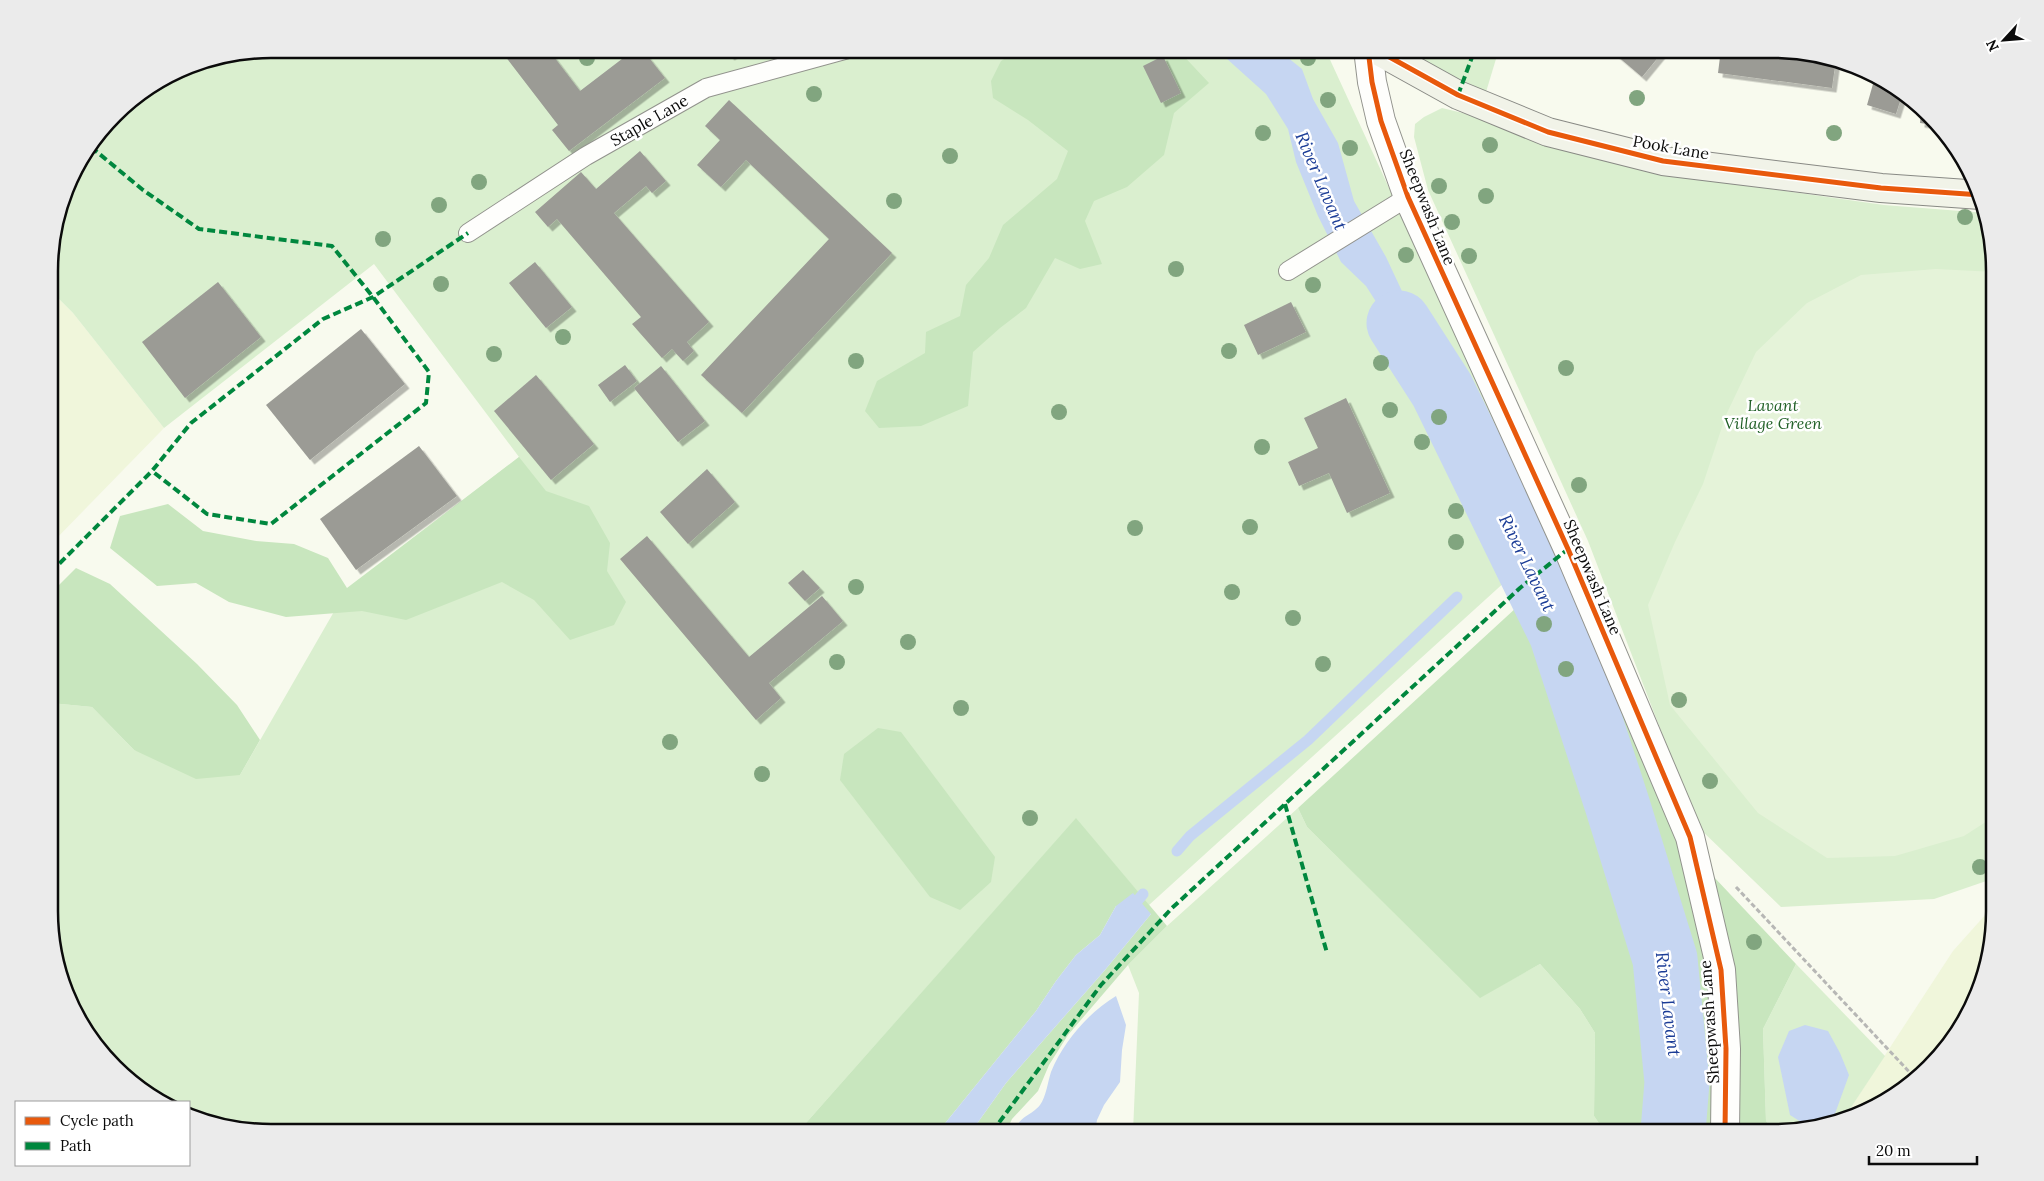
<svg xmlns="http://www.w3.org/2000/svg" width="2044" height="1181" viewBox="0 0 2044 1181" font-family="Lora,serif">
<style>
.farmland{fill:#f0f6db}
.green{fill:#daefcf}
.forest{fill:#c8e6be}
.pitch{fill:#e5f3d9}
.water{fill:#c6d6f2}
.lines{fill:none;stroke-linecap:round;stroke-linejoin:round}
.stream{stroke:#c6d6f2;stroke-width:11}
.river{stroke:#c6d6f2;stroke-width:65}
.building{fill:#9b9b95;filter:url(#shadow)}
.lane-casing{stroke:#92938d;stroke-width:20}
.street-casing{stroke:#92938d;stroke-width:30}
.secondary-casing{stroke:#888984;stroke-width:30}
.path{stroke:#b7b7b5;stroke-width:3;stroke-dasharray:5 2.5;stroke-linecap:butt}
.lane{stroke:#fefefc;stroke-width:18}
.street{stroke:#fefefc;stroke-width:28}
.secondary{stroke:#f1f3e8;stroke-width:28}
.quiet{stroke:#00873e;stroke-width:4;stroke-dasharray:8 4;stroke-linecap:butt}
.cycleway-casing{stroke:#fff;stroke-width:8}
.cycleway{stroke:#e8590c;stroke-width:5}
.tree{fill:#81a57f}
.labels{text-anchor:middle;stroke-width:5;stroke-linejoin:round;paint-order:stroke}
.street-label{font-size:16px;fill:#0b0b0b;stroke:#fff}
.park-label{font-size:16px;font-style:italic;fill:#1f5f25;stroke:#fff}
.water-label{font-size:18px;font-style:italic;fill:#1b3c96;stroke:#fff}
.rim{fill:none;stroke:#0b0b0b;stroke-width:2.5}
</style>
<defs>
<filter id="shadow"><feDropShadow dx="4.5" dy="4.5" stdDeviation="0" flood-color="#0004"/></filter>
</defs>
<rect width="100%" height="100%" fill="#f8faee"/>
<g class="farmland">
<polygon points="51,291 73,313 164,428 51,544"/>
<polygon points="1995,904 1995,925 1966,1021 1896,1095 1842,1121 1953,951"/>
</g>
<g class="green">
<polygon points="271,49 1322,49 1326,51 1551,540 1149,905 1076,819 798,1132 270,1132 214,1125 189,1115 189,1102 160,1102 86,1034 51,939 51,703 92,707 134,750 240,775 347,589 519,457 374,264 164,428 73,313 51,291 51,242 72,172 124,104 186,66"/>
<polygon points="1398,49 1499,49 1486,92"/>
<polygon points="1442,108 1471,115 1673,175 1884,205 1986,213 1995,256 1995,878 1934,899 1781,907 1698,827 1588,541 1428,190 1414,137 1415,124 1424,117"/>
<polygon points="1298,808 1307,827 1480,997 1540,964 1580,1009 1595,1033 1594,1116 1605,1132 1133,1132 1139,993 1128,965 1167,926"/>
<polygon points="1796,964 1885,1056 1842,1121 1788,1132 1776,1132 1766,1121 1763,1029"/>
</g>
<g class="forest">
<polygon points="1020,49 1088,49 1099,53 1100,49 1177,49 1209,83 1174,113 1164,155 1127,187 1094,201 1085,221 1102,264 1080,269 1055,258 1026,308 1000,328 973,352 968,406 921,426 879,428 865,411 877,381 925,353 926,332 960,316 966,285 989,258 1003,225 1057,179 1068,151 1028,120 993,98 991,81 1001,61"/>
<polygon points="519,457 546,491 589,506 610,543 607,571 626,602 614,625 570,640 534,600 502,582 406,620 362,611 286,617 229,602 196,583 157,586 110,548 120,516 168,504 203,531 256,541 294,544 328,558 347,588"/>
<polygon points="1564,564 1679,840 1796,964 1763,1029 1766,1121 1776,1132 1605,1132 1594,1116 1595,1033 1580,1009 1540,964 1480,998 1307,827 1298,808"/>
<polygon points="76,568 110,584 197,664 237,705 260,740 240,775 196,779 134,750 92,707 51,703 51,593"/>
<polygon points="878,728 901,732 995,857 991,882 960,910 930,897 840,780 844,754"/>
<polygon points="1076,818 1167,926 1128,965 1068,1035 1049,1065 1038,1091 1012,1119 1006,1132 971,1132 1006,1083 1105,970 1151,914 1116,906 1100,935 1076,955 1056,981 1036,1011 938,1132 798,1132"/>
</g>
<polygon class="pitch" points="1936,269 1995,272 1995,816 1964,836 1895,856 1827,858 1758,813 1670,705 1648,605 1675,542 1703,484 1726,415 1756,352 1807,303 1861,275"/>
<g class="water">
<polygon points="1216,49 1277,49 1302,69 1313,99 1338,143 1354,201 1386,257 1422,334 1449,382 1447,399 1434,393 1366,286 1341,262 1318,216 1296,162 1288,129 1266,94"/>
<polygon points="1133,893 1151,914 1105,970 1006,1083 971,1132 938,1132 1036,1011 1056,981 1076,955 1100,935 1116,906"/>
<path d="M 1116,996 L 1126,1025 L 1122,1050 L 1120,1082 L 1104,1105 L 1097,1120 L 1095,1132 L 1014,1132 C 1021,1114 1030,1117 1040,1105 C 1046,1097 1048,1081 1051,1072 C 1063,1042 1089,1012 1116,996 Z"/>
<polygon points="1805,1025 1828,1031 1840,1053 1849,1075 1832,1122 1809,1127 1790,1115 1778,1057 1789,1031"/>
</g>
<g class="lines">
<g class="stream">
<polyline points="1177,851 1190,836 1308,740 1457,597"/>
<polyline points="1130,910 1143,894"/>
</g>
<polyline class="river" points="1399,323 1442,390 1561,633 1617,804 1665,959 1677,1082 1673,1132"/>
</g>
<g class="building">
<polygon points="507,49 548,49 580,91 635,49 642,49 665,78 569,151 552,130 558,125 505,56 510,52"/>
<polygon points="725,49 741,49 730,56"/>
<polygon points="1609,49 1665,49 1642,77"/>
<polygon points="1721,49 1774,49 1831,56 1836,59 1832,88 1718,73"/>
<polygon points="1163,56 1181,93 1161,103 1143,66"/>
<polygon points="1875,77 1885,79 1902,95 1896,114 1867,105"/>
<polygon points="729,100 892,253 742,413 701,375 829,239 746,160 721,187 697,165 720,140 705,126"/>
<polygon points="1921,113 1925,117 1934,125 1920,123"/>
<polygon points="640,151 666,181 652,193 646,186 614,213 709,322 687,342 694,351 683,361 672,349 662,358 632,324 641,317 557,219 548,227 535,212 581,172 596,189"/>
<polygon points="535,262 572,307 546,328 509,283"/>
<polygon points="218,282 261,337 185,398 142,342"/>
<polygon points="1291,302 1306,332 1258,355 1244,325"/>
<polygon points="361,329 405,384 310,460 266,405"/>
<polygon points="625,365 637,381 610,402 598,385"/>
<polygon points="661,366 705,421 678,442 634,388"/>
<polygon points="536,375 594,444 551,480 494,411"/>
<polygon points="1346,398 1390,493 1347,513 1329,473 1299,486 1288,462 1318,448 1304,418"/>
<polygon points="419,446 457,496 356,570 320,519"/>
<polygon points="707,469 735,502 688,544 660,512"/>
<polygon points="647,536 749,657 822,596 843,621 769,683 781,698 756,720 620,559"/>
<polygon points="803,570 820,588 805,601 788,583"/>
</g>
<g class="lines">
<defs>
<g id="lane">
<polyline points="468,233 586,156 706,88 848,49"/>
<polyline points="1288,271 1408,197"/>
</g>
<polyline id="street" points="1368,49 1372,82 1381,121 1408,197 1568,549 1690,837 1721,970 1726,1049 1725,1132"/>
<polyline id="secondary" points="1375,49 1458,95 1548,132 1663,161 1881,188 1981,195"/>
</defs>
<use href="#lane" class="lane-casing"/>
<use href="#street" class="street-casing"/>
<use href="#secondary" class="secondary-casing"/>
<polyline class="path" points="1736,887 1914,1077"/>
<use href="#lane" class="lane"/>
<use href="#street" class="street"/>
<use href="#secondary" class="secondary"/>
<g class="quiet">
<polyline points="1458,95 1475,49"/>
<polyline points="91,147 143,190 199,229 332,246 373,297 429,372 426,403 271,524 207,514 152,471"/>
<polyline points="51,572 152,471 191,423 323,319 373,297 468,233"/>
<polyline points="1285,804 1327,953"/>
<polyline points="992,1132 1101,985 1172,908 1520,588 1568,549"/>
</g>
<defs>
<g id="cycleway">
<polyline points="1368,49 1372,82 1381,121 1408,197 1568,549 1690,837 1721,970 1726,1049 1725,1132"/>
<polyline points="1375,49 1458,95 1548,132 1663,161 1881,188 1981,195"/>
</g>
</defs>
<use href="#cycleway" class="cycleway-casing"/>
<use href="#cycleway" class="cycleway"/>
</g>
<g class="tree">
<circle cx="587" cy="58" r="8"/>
<circle cx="1308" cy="58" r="8"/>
<circle cx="814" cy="94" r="8"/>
<circle cx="1637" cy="98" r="8"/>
<circle cx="1328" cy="100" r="8"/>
<circle cx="1263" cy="133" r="8"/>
<circle cx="1834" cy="133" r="8"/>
<circle cx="1490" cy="145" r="8"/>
<circle cx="1350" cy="148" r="8"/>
<circle cx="950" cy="156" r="8"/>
<circle cx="479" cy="182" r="8"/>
<circle cx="1439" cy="186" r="8"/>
<circle cx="1486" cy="196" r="8"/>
<circle cx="894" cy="201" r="8"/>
<circle cx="439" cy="205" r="8"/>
<circle cx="1965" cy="217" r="8"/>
<circle cx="1452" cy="222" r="8"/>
<circle cx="383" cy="239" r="8"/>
<circle cx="1406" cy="255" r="8"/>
<circle cx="1469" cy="256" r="8"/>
<circle cx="1176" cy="269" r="8"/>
<circle cx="441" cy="284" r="8"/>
<circle cx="1313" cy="285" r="8"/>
<circle cx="563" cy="337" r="8"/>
<circle cx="1229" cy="351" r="8"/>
<circle cx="494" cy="354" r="8"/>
<circle cx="856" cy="361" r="8"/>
<circle cx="1381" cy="363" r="8"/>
<circle cx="1566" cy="368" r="8"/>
<circle cx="1390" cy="410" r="8"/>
<circle cx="1059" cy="412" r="8"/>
<circle cx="1439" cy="417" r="8"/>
<circle cx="1422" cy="442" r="8"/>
<circle cx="1262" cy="447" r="8"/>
<circle cx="1579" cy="485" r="8"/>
<circle cx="1456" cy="511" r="8"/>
<circle cx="1250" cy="527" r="8"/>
<circle cx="1135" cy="528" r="8"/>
<circle cx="1456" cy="542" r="8"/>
<circle cx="856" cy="587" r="8"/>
<circle cx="1232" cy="592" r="8"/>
<circle cx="1293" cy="618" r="8"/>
<circle cx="1544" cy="624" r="8"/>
<circle cx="908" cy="642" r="8"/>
<circle cx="837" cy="662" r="8"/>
<circle cx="1323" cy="664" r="8"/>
<circle cx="1566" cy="669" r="8"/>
<circle cx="1679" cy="700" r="8"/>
<circle cx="961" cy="708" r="8"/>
<circle cx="670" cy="742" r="8"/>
<circle cx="762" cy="774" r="8"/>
<circle cx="1710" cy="781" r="8"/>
<circle cx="1030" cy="818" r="8"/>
<circle cx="1980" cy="867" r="8"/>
<circle cx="1754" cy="942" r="8"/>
</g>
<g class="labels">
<g class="street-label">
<text transform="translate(649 120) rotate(-30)" y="6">Staple Lane</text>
<text transform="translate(1671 147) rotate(10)" y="6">Pook Lane</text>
<text transform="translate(1428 207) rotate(68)" y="6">Sheepwash Lane</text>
<text transform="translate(1593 577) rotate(67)" y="6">Sheepwash Lane</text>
<text transform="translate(1709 1022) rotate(-94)" y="6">Sheepwash Lane</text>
</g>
<g class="park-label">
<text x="1773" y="411">Lavant<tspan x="1773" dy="18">Village Green</tspan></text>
</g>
<g class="water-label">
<text transform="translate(1321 181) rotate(67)" y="6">River Lavant</text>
<text transform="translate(1527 563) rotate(64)" y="6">River Lavant</text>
<text transform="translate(1668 1004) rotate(83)" y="6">River Lavant</text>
</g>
</g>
<path d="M0 0H2044V1181H0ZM271 58H1773A213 213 0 0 1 1986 271V911A213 213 0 0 1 1773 1124H271A213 213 0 0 1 58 911V271A213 213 0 0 1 271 58Z" fill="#ebebeb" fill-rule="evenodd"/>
<path class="rim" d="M271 58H1773A213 213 0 0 1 1986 271V911A213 213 0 0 1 1773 1124H271A213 213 0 0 1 58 911V271A213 213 0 0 1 271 58Z"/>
<rect x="15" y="1101" width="175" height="65" fill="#ffffff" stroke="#9d9d9d"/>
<rect x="25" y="1117" width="25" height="8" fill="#e8590c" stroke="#9d9d9d"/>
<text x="60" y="1126" font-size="15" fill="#0b0b0b">Cycle path</text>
<rect x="25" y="1142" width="25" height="8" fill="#00873e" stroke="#9d9d9d"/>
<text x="60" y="1151" font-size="15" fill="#0b0b0b">Path</text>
<g transform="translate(2004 40) rotate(244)" stroke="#ffffff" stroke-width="4" paint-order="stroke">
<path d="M0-4L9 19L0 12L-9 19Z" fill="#0b0b0b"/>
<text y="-8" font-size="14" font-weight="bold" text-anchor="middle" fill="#0b0b0b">N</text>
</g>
<path d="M1869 1156v8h108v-8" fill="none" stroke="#0b0b0b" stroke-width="2.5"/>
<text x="1876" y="1156" font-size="15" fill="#0b0b0b" stroke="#ffffff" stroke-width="4" paint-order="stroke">20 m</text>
</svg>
